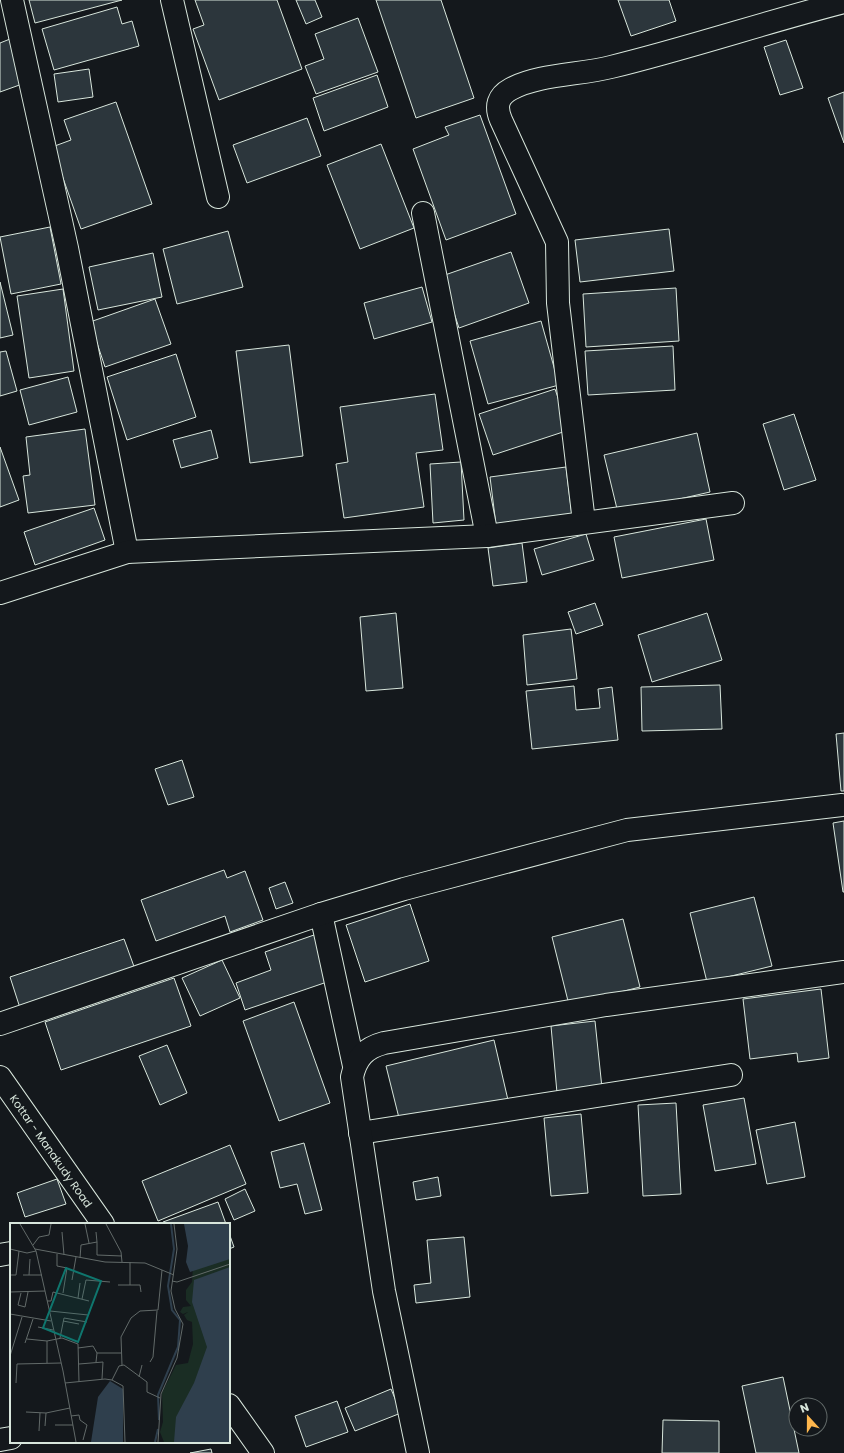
<svg xmlns="http://www.w3.org/2000/svg" width="844" height="1453" viewBox="0 0 844 1453" font-family="Poppins,sans-serif">
<style>
.building{fill:#2c363c;stroke:#d8e6dc}
.lines{fill:none;stroke-linecap:round;stroke-linejoin:round}
.minor-casing{stroke:#d8e6dc;stroke-width:24}
.secondary-casing{stroke:#d8e6dc;stroke-width:24}
.minor{stroke:#14181c;stroke-width:22}
.secondary{stroke:#14181c;stroke-width:22}
.labels{text-anchor:middle;stroke-width:3;stroke-linejoin:round;paint-order:stroke}
.street-label{font-size:11px;fill:#d8e6dc;stroke:#14181c}
.inset-river{fill:none;stroke:#2f3f4d;stroke-width:2}
.inset-road{fill:none;stroke:#626a69;stroke-width:1}
.view{fill:#0f766e;fill-opacity:0.15;stroke:#0f766e;stroke-width:2}
.inset-edge{fill:none;stroke:#d8e6dc;stroke-width:2}
</style>
<rect width="100%" height="100%" fill="#14181c"/>
<g class="building">
<polygon points="29,0 122,0 35,23"/>
<polygon points="195,0 277,0 302,69 219,100 193,29 204,25"/>
<polygon points="296,0 315,0 322,17 306,24"/>
<polygon points="376,0 441,0 474,98 416,118"/>
<polygon points="618,0 669,0 676,21 631,36"/>
<polygon points="117,7 122,24 132,21 139,46 54,70 42,29"/>
<polygon points="358,18 378,72 316,94 305,66 324,59 315,34"/>
<polygon points="10,39 25,83 0,92 0,43"/>
<polygon points="786,40 803,88 780,95 764,47"/>
<polygon points="89,69 93,97 58,102 54,74"/>
<polygon points="377,75 388,107 324,131 313,98"/>
<polygon points="844,92 844,143 828,98"/>
<polygon points="116,102 152,204 81,229 52,147 71,140 64,120"/>
<polygon points="480,115 516,214 446,240 413,149 449,135 445,127"/>
<polygon points="307,118 321,156 247,183 233,145"/>
<polygon points="381,144 414,228 360,249 327,165"/>
<polygon points="50,227 61,284 11,294 0,237"/>
<polygon points="669,229 674,271 580,282 575,240"/>
<polygon points="228,231 243,287 177,304 163,249"/>
<polygon points="511,252 529,303 459,328 442,276"/>
<polygon points="153,253 162,297 98,310 89,267"/>
<polygon points="0,282 13,335 0,338"/>
<polygon points="422,287 432,322 374,339 364,303"/>
<polygon points="676,288 679,341 586,347 583,294"/>
<polygon points="63,289 74,371 29,378 17,296"/>
<polygon points="155,299 171,344 105,367 90,322"/>
<polygon points="541,321 559,385 488,404 470,341"/>
<polygon points="289,345 303,456 250,463 236,351"/>
<polygon points="673,346 675,390 588,395 585,351"/>
<polygon points="6,351 17,391 0,396 0,352"/>
<polygon points="176,354 196,417 127,440 107,377"/>
<polygon points="68,377 77,412 29,425 20,390"/>
<polygon points="555,389 569,430 493,455 479,414"/>
<polygon points="435,394 443,450 416,453 424,507 344,518 336,464 348,462 340,407"/>
<polygon points="794,414 816,480 784,490 763,424"/>
<polygon points="85,429 95,505 28,513 23,476 30,475 26,437"/>
<polygon points="211,430 218,458 181,468 173,440"/>
<polygon points="697,433 710,492 618,513 604,455"/>
<polygon points="0,447 19,500 0,507"/>
<polygon points="461,462 464,520 433,523 430,464"/>
<polygon points="566,467 572,516 496,525 490,477"/>
<polygon points="94,508 105,540 35,565 24,532"/>
<polygon points="706,519 714,560 622,578 614,537"/>
<polygon points="586,534 594,560 542,575 534,549"/>
<polygon points="522,543 527,582 493,586 488,548"/>
<polygon points="595,603 603,625 576,634 568,612"/>
<polygon points="396,613 403,688 366,691 360,617"/>
<polygon points="707,613 722,660 652,682 638,635"/>
<polygon points="571,629 577,679 527,685 523,635"/>
<polygon points="720,685 722,729 642,731 641,687"/>
<polygon points="574,686 576,710 600,708 598,689 612,687 618,740 532,749 526,691"/>
<polygon points="844,733 844,791 841,791 836,734"/>
<polygon points="182,760 194,797 168,805 155,769"/>
<polygon points="844,821 844,892 843,892 833,823"/>
<polygon points="224,870 227,878 245,871 263,920 230,932 225,916 156,941 141,900"/>
<polygon points="285,882 293,903 276,909 269,888"/>
<polygon points="754,897 772,966 707,982 690,913"/>
<polygon points="410,904 429,961 365,982 346,925"/>
<polygon points="623,919 640,987 569,1005 552,937"/>
<polygon points="314,935 330,981 245,1010 236,983 271,970 265,952"/>
<polygon points="124,939 136,972 21,1011 10,977"/>
<polygon points="222,960 240,998 200,1016 182,978"/>
<polygon points="174,978 191,1026 61,1070 45,1022"/>
<polygon points="821,989 829,1058 798,1062 797,1053 750,1059 743,999"/>
<polygon points="294,1002 330,1103 279,1121 243,1021"/>
<polygon points="595,1021 602,1088 557,1093 551,1026"/>
<polygon points="494,1040 508,1100 401,1126 386,1066"/>
<polygon points="167,1045 187,1093 160,1105 139,1056"/>
<polygon points="744,1098 756,1164 715,1171 703,1105"/>
<polygon points="676,1103 681,1194 643,1196 638,1105"/>
<polygon points="581,1114 588,1193 551,1196 544,1118"/>
<polygon points="795,1122 805,1177 767,1184 756,1130"/>
<polygon points="304,1143 322,1210 305,1214 297,1184 280,1188 271,1152"/>
<polygon points="230,1145 246,1184 158,1221 142,1181"/>
<polygon points="438,1177 441,1196 416,1200 413,1182"/>
<polygon points="57,1179 66,1204 25,1217 17,1193"/>
<polygon points="245,1189 255,1211 234,1220 225,1199"/>
<polygon points="218,1202 226,1224 164,1224 163,1222"/>
<polygon points="229,1233 234,1247 229,1249"/>
<polygon points="464,1237 470,1297 416,1303 414,1285 431,1283 427,1240"/>
<polygon points="783,1377 799,1453 756,1453 742,1386"/>
<polygon points="391,1389 401,1413 355,1431 345,1408"/>
<polygon points="337,1401 348,1432 306,1447 295,1416"/>
<polygon points="663,1420 719,1421 719,1453 662,1453"/>
<polygon points="211,1449 212,1453 190,1453"/>
</g>
<g class="lines">
<defs>
<g id="minor">
<polyline points="12,0 67,248 127,552"/>
<polyline points="172,0 218,197"/>
<polyline points="423,213 487,536"/>
<path d="M 584,522 L 558,303 L 557,242 L 501,120 C 495,106 498,96 511,89 C 539,74 580,75 611,67 C 689,48 766,22 844,2"/>
<polyline points="0,593 127,552 487,536 733,503"/>
<polyline points="321,914 354,1066"/>
<polyline points="0,1024 321,914 404,889 627,830 842,805"/>
<polyline points="360,1133 731,1075"/>
<polyline points="0,1255 11,1253"/>
<polyline points="0,1440 11,1438"/>
<path d="M 418,1453 L 384,1291 L 352,1077 C 356,1058 365,1048 384,1043 L 606,1005 L 844,972"/>
</g>
<g id="secondary">
<polyline points="0,1077 103,1224"/>
<polyline points="229,1405 263,1453"/>
</g>
</defs>
<use href="#minor" class="minor-casing"/>
<use href="#secondary" class="secondary-casing"/>
<use href="#minor" class="minor"/>
<use href="#secondary" class="secondary"/>
</g>
<g class="labels">
<g class="street-label">
<text transform="translate(51 1151) rotate(55)" y="4">Kottar - Manakudy Road</text>
</g>
</g>
<g transform="translate(10 1223)">
<rect width="220" height="220" fill="#14181c"/>
<path d="M 220,1 L 220,219 L 154,219 L 150,209 L 153,199 L 152,170 L 166,142 L 178,140 L 183,121 L 182,99 L 177,97 L 174,92 L 178,89 L 173,91 L 170,89 L 173,84 L 181,83 L 176,77 L 176,67 L 182,59 L 183,43 Z" fill="#1a2d24"/>
<path d="M 174,1 L 220,1 L 220,36 L 180,49 L 176,39 L 178,23 ZM 220,44 L 220,219 L 164,219 L 166,194 L 184,160 L 197,124 L 182,79 L 184,57 ZM 100,158 L 113,166 L 113,219 L 81,219 L 88,174 Z" fill="#2f3f4d"/>
<path class="inset-river" d="M 149,197 L 148,172 L 168,124 L 170,97 L 162,87 L 158,63 L 164,26 L 161,1M 145,219 L 148,206"/>
<path class="inset-road" d="M 10,1 L 26,28 L 53,148 L 66,219M 75,1 L 79,20M 96,1 L 111,29 L 112,39M 52,9 L 54,32M 87,19 L 87,32 L 112,33M 23,22 L 29,14 L 39,12 L 41,1M 0,26 L 17,30 L 26,28M 25,26 L 95,39 L 135,40 L 164,52M 47,31 L 47,43 L 57,45 L 53,70M 70,35 L 71,22 L 87,19 L 86,9M 120,39 L 120,62M 0,52 L 6,52 L 9,28M 13,52 L 32,52M 19,52 L 20,36M 62,57 L 66,34M 162,58 L 167,59 L 220,41M 108,62 L 130,62 L 131,69M 0,69 L 35,68M 11,70 L 8,82 L 15,84 L 18,69M 68,75 L 70,60M 72,76 L 76,57 L 100,59M 37,78 L 41,78 L 43,69 L 79,78M 40,88 L 78,92M 0,91 L 41,98M 53,98 L 69,101M 28,104 L 43,107M 50,115 L 54,95 L 77,99M 17,116 L 37,118 L 37,140M 37,118 L 52,115 L 68,121 L 69,159M 15,120 L 23,96M 68,125 L 83,123 L 87,130 L 86,139M 87,130 L 111,130M 0,133 L 12,94M 140,139 L 143,134 L 147,88M 69,141 L 93,139 L 92,156M 112,142 L 111,114 L 121,95 L 130,88 L 148,87 L 152,47M 129,154 L 132,142M 102,157 L 109,143 L 114,142 L 137,159 L 137,169 L 150,175M 6,160 L 7,141 L 51,140M 55,160 L 95,156 L 102,157 L 113,163 L 115,219M 16,189 L 36,190 L 60,185M 61,193 L 69,192 L 70,197 L 77,202 L 73,217M 45,202 L 63,202M 35,203 L 36,190M 29,208 L 30,190M 148,219 L 151,171 L 167,135 L 173,101 L 165,86 L 161,68 L 167,26 L 164,1"/>
<path class="view" d="M 56,45 L 91,58 L 68,119 L 33,105 Z"/>
<rect width="220" height="220" class="inset-edge"/>
</g>
<g transform="translate(808 1417) rotate(339)"><circle r="19" fill="#14181c" stroke="#626a69"/>
<path d="M0-3L7 15L0 10L-7 15Z" fill="#ffb74d"/>
<text y="-6" font-size="11" font-weight="bold" text-anchor="middle" fill="#d8e6dc">N</text>
</g>
</svg>
